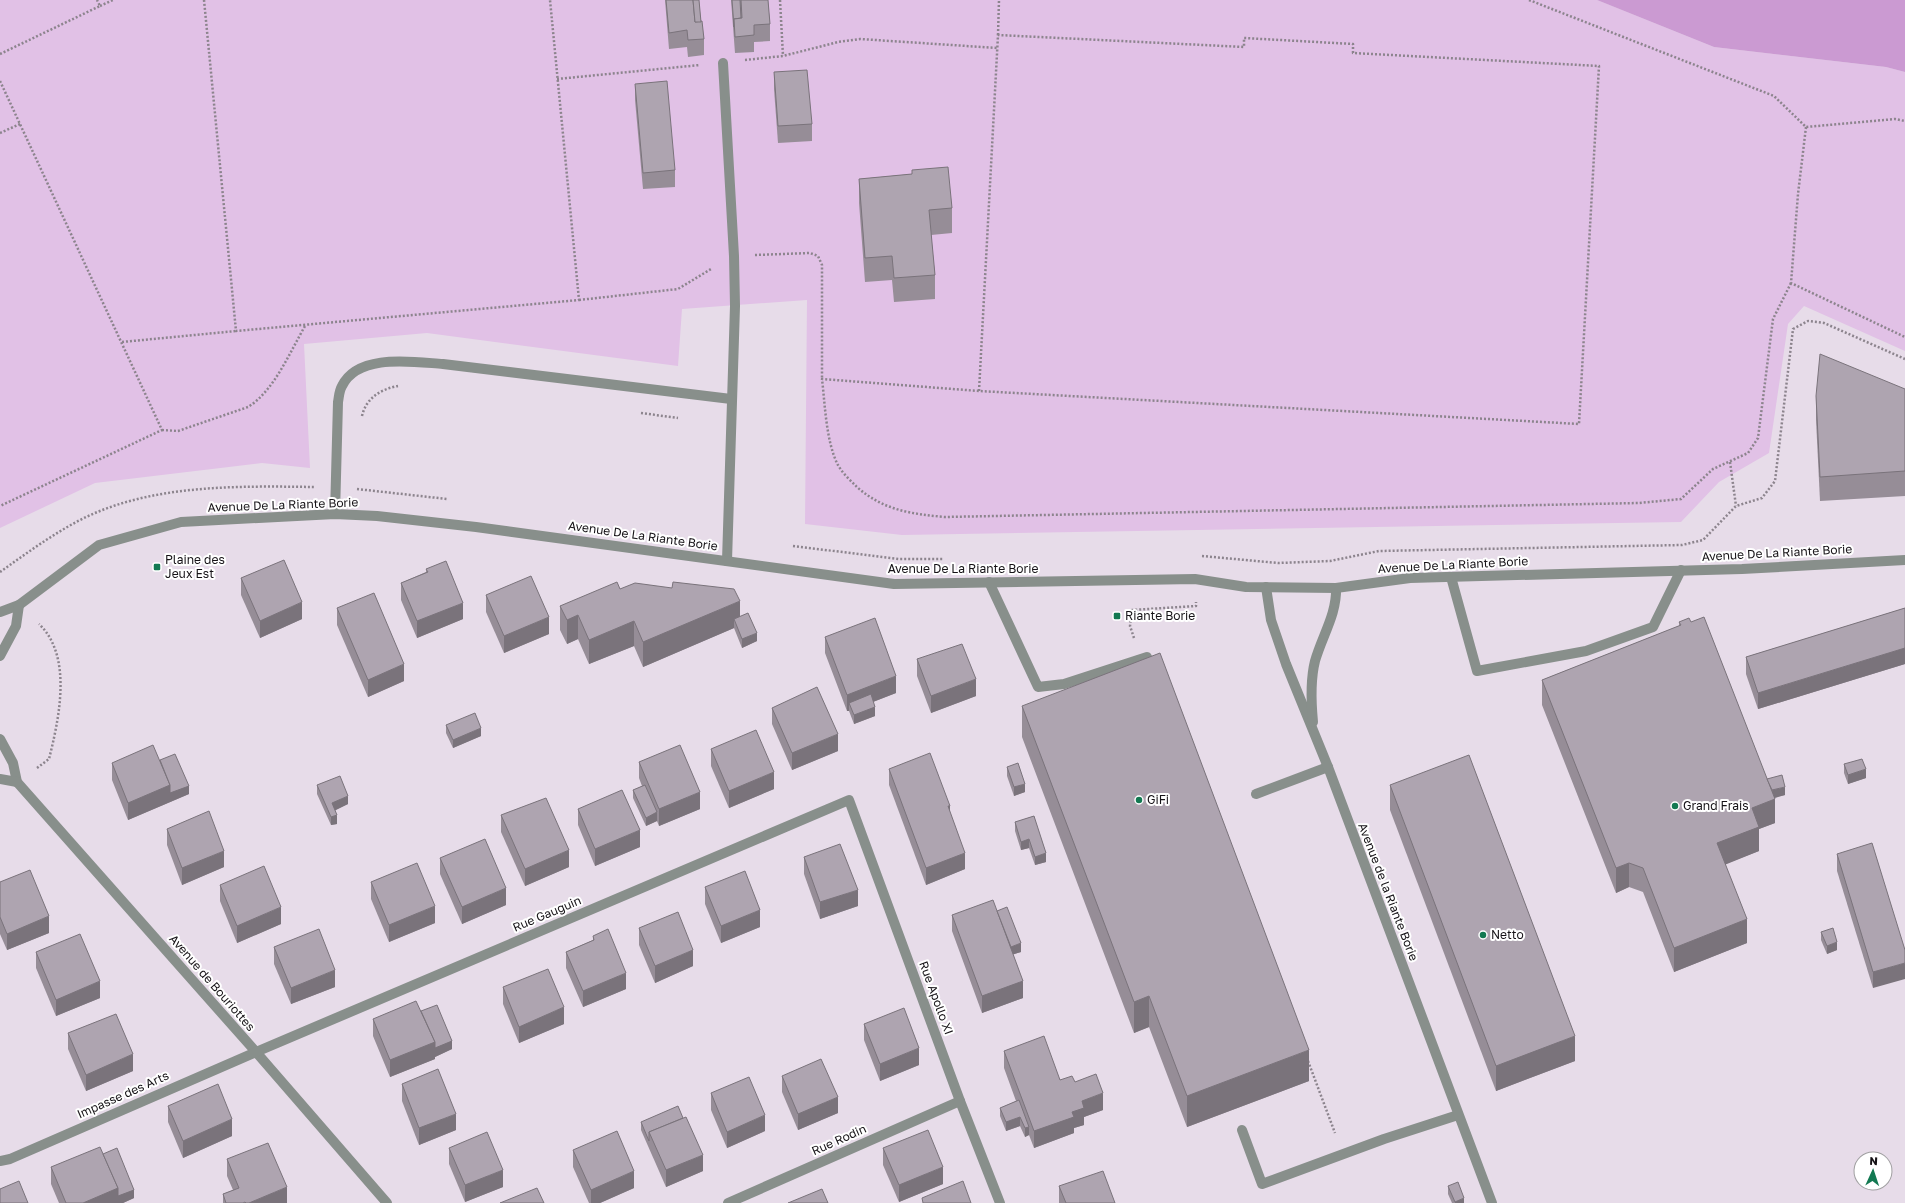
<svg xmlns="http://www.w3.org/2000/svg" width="1905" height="1203" viewBox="0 0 1905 1203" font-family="'Golos Text',sans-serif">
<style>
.green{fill:#e1c1e6}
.water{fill:#cb9ad2}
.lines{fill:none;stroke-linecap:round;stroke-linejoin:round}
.path{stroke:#8c848d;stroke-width:2.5;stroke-dasharray:2 2;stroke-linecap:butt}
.service{stroke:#888f8b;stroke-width:10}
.minor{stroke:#888f8b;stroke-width:10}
.tertiary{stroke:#888f8b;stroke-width:10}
.wall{fill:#968d97}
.shaded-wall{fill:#7a737b}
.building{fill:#aea4b0;stroke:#7a737b}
.poi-dot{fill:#137952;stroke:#fff;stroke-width:1.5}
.labels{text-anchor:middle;stroke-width:4;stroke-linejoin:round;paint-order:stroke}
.street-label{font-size:12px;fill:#151216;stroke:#fff}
.poi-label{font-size:12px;fill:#151216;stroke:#fff;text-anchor:start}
</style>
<rect width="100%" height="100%" fill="#e7dce9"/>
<polygon class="green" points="0,0 1597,0 1714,47 1886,67 1905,72 1905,351 1804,306 1788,324 1769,453 1719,482 1681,522 902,535 805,524 807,300 682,309 678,366 427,333 304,344 310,468 262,463 95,483 0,528"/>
<polygon class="water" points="1597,0 1905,0 1905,72 1886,67 1714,47"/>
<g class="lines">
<g class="path">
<polyline points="204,0 236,331 579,300 550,0"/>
<polyline points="780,0 783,56"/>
<polyline points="1529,0 1774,96 1806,127 1895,119 1905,121"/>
<polyline points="100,6 113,0"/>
<polyline points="998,35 999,0"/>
<polyline points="0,54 100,6 97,0"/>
<polyline points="745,60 783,56 838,42 860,39 997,48"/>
<polyline points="557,79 700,65"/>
<polyline points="0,81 162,430 0,506"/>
<polyline points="1806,127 1798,194 1791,283 1905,337"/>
<polyline points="0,133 20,124"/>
<polyline points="755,255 810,253 818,256 822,265 822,379"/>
<polyline points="579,300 678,289 711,269"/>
<polyline points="122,342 236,331"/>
<path d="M 979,391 L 998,35 L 1244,47 L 1244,38 L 1353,44 L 1353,53 L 1599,66 L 1579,424 L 979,391 L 822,379 C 825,404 826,440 837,463 C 841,472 850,480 857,487 C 883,510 911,514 945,517 L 1639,503 L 1681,499 L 1713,469 L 1748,453 L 1758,438 L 1773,319 L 1791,283"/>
<polyline points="641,413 678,418"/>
<path d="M 362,416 C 366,398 381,389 398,386"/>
<path d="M 162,430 L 178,431 L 248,407 C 274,391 290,352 305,326"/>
<polyline points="1730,462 1736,506"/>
<polyline points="357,489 447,499"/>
<polyline points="793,546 899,559 943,559"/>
<polyline points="1202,556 1278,563 1330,561 1379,551 1682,545 1703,540 1736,506 1762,498 1775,481 1793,329 1808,321 1824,323 1905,359"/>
<path d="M 0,572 C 27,553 54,533 84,518 C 154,484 239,486 314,487"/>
<polyline points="1134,638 1130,626 1132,610 1196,606 1196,602"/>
<path d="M 37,768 L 49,759 C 59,719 73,656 39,624"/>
<polyline points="1308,1061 1335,1133"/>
</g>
<g class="service">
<polyline points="723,63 734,256 735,306 727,561"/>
<path d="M 335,514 L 338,402 C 339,397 339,391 342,386 C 358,353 413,362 443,364 L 731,399"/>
<polyline points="1451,577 1477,671 1586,651 1653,627 1681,570"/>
<polyline points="989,582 1038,687 1064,684 1147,657"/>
<polyline points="1256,794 1328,767"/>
<polyline points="1242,1130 1262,1184 1384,1139 1458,1115"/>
</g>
<g class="minor">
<polyline points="1266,587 1271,620 1286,664 1328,767 1492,1203"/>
<path d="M 1313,722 C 1311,701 1310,681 1315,661 C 1322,636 1337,614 1336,588"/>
<polyline points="0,739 13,763 17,782 256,1052 387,1203"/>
<polyline points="0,779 17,782"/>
<polyline points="0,1161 10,1159 256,1052 849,800 960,1101 1000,1203"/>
<polyline points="728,1203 960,1101"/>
</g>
<g class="tertiary">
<polyline points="0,612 19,605 99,545 181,522 335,514 377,516 476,527 894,584 1195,579 1246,587 1336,588 1410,578 1742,569 1905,560"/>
<polyline points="0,656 16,626 19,605"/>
</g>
</g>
<g class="wall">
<polygon points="665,0 699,0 701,22 704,39 704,55 688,57 687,47 669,49"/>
<polygon points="731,0 768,0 770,24 770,41 754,42 754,52 735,53"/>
<polygon points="774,72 812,124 812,141 778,143 774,89"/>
<polygon points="635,84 675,170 675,187 643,189 635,100"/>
<polygon points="912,174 952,208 952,233 931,235 935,275 935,299 894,302 892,280 865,282 859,203 859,179"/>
<polygon points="1905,389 1905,496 1820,501 1816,420 1816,396"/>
<polygon points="426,569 463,619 417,638 401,600 401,583 426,572"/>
<polygon points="241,578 302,619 260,638 241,595"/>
<polygon points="620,589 740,617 757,641 742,648 734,628 643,667 634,646 589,664 578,639 567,644 560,630 560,606"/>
<polygon points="486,595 549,634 504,653 486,612"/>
<polygon points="337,608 404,681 368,697 337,625"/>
<polygon points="1905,608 1905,664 1758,709 1746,674 1746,657"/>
<polygon points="1679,622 1767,779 1785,795 1775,798 1775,823 1759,829 1759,851 1725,864 1747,943 1674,972 1643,892 1629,887 1616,893 1542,705 1542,680 1679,626"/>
<polygon points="825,637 896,693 873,702 875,716 854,724 849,711 847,711 825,653"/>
<polygon points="917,659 976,696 931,713 917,676"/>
<polygon points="1022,706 1309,1081 1187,1127 1149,1027 1134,1033 1022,737"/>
<polygon points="772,708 838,751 792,770 772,724"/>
<polygon points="446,725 481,736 453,748 446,733"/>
<polygon points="711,749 774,789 729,808 711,766"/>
<polygon points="160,760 189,794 128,820 112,780 112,763"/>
<polygon points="639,762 700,809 659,826 657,821 646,826 633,798 633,790 642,786 639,778"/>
<polygon points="1844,764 1866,778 1848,784 1844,773"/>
<polygon points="1007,767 1025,792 1014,796 1007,776"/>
<polygon points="889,769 950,814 965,869 926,885 889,785"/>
<polygon points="317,785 348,804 335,810 337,824 331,825 317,794"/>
<polygon points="1390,785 1575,1061 1496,1091 1390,810"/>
<polygon points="578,809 640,847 595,866 578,825"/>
<polygon points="501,815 569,867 525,886 501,832"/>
<polygon points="1034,816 1046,862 1035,865 1029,848 1021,850 1015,831 1015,822"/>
<polygon points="167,829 224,867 182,885 167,845"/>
<polygon points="1837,854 1905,950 1873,988 1837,871"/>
<polygon points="804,857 858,906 820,919 804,874"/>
<polygon points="440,858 506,905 462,924 440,874"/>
<polygon points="0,882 49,933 7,950 0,934"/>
<polygon points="371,882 435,923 389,942 371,899"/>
<polygon points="220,885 281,924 237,943 220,901"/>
<polygon points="705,887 760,927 721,943 705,904"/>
<polygon points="997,911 1021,952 1013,954 1023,998 982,1013 952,931 952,915"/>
<polygon points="639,928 693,966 655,983 639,945"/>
<polygon points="1821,932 1837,950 1827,954 1821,940"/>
<polygon points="593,936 626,989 583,1007 566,968 566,952 593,940"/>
<polygon points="274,947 335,987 291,1004 274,964"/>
<polygon points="36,952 100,998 56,1016 36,968"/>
<polygon points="503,987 564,1024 519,1043 503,1004"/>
<polygon points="421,1011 452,1049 435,1057 435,1059 390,1077 373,1036 373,1019"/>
<polygon points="864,1024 919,1065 880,1081 864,1040"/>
<polygon points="68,1033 133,1071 86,1091 68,1049"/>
<polygon points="1004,1051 1060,1080 1075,1082 1103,1110 1084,1117 1084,1125 1074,1128 1074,1133 1034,1148 1029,1135 1025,1137 1020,1126 1006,1131 1000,1116 1000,1108 1016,1101 1004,1068"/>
<polygon points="782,1076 838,1113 798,1130 782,1092"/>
<polygon points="402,1084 456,1130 419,1145 402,1101"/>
<polygon points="711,1093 765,1131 727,1148 711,1110"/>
<polygon points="168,1106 232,1136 183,1158 168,1122"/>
<polygon points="641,1122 703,1171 666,1187 641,1130"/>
<polygon points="449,1148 503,1187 465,1202 449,1164"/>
<polygon points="883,1148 943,1184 899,1202 883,1165"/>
<polygon points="573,1150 634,1188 600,1203 589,1203 573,1167"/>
<polygon points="103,1154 134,1198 123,1203 59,1203 51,1184 51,1167"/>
<polygon points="227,1159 287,1203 223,1203 223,1194 233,1190 227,1176"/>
<polygon points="1059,1186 1115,1203 1059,1203"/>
<polygon points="1448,1186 1464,1203 1452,1203 1448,1194"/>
</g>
<g class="shaded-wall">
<polygon points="740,601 740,625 734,619 734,628 643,667 643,642"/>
<polygon points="302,602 302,619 260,638 260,621"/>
<polygon points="463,603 463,619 417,638 417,621"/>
<polygon points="578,615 578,639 567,644 567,620"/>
<polygon points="549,617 549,634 504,653 504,636"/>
<polygon points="634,621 634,646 589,664 589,640"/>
<polygon points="757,633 757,641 742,648 742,639"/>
<polygon points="1905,648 1905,664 1758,709 1758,693"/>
<polygon points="404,664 404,681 368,697 368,680"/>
<polygon points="896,676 896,693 852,710 849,703 849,711 847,711 847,695"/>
<polygon points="976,679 976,696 931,713 931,696"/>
<polygon points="875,707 875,716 854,724 854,715"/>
<polygon points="481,728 481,736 453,748 453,740"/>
<polygon points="838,734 838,751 792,770 792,753"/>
<polygon points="1866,769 1866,778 1848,784 1848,775"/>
<polygon points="774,772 774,789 729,808 729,791"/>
<polygon points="1025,784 1025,792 1014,796 1014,787"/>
<polygon points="170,785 189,786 189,794 128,820 128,803"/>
<polygon points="1785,787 1785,795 1770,799 1770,791"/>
<polygon points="700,792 700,809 659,826 659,809"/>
<polygon points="348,796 348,804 332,812 332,803"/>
<polygon points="1775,799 1775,823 1759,829 1759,851 1717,868 1717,843 1752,808"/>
<polygon points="948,806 950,806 950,822"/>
<polygon points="657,812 657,821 646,826 646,818"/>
<polygon points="337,815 337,824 331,825 331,817"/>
<polygon points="640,830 640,847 595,866 595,849"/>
<polygon points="1029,839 1029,848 1021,850 1021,842"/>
<polygon points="569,850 569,867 525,886 525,869"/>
<polygon points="224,851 224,867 182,885 182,868"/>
<polygon points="965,853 965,869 926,885 926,868"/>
<polygon points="1046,853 1046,862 1035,865 1035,857"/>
<polygon points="1629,863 1629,887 1616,893 1616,868"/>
<polygon points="506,888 506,905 462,924 462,907"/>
<polygon points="858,890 858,906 820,919 820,902"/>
<polygon points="435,906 435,923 389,942 389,925"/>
<polygon points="281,907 281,924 237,943 237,926"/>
<polygon points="760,910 760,927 721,943 721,926"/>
<polygon points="49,916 49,933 7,950 7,934"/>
<polygon points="1747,919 1747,943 1674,972 1674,948"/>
<polygon points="1837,942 1837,950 1827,954 1827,946"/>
<polygon points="1021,943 1021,952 1008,956 1008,948"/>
<polygon points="693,950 693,966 655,983 655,966"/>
<polygon points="1905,963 1905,979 1873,988 1873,972"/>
<polygon points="335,970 335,987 291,1004 291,988"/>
<polygon points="626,973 626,989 583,1007 583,991"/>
<polygon points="100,981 100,998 56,1016 56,1000"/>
<polygon points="1023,981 1023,998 982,1013 982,996"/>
<polygon points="1149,996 1149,1027 1134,1033 1134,1002"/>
<polygon points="564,1007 564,1024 519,1043 519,1027"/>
<polygon points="1575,1036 1575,1061 1496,1091 1496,1066"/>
<polygon points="452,1041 452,1049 435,1057 435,1059 390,1077 390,1060 435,1042"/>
<polygon points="919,1048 919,1065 880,1081 880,1064"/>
<polygon points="1309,1050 1309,1081 1187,1127 1187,1096"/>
<polygon points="133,1054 133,1071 86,1091 86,1075"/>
<polygon points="1103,1093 1103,1110 1084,1117 1084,1125 1074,1128 1074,1133 1034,1148 1034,1131 1072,1112 1082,1101"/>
<polygon points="838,1097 838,1113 798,1130 798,1114"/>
<polygon points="456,1114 456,1130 419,1145 419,1128"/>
<polygon points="765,1115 765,1131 727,1148 727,1132"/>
<polygon points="1020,1117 1020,1126 1006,1131 1006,1122"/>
<polygon points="232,1119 232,1136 183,1158 183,1141"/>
<polygon points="1029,1127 1029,1135 1025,1137 1025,1128"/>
<polygon points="703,1155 703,1171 666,1187 666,1170"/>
<polygon points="943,1167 943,1184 899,1202 899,1185"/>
<polygon points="503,1170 503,1187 465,1202 465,1185"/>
<polygon points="634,1171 634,1188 600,1203 591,1203 591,1190"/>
<polygon points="287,1187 287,1203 249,1203"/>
<polygon points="118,1188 134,1190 134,1198 123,1203 83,1203"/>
<polygon points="1464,1198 1464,1203 1455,1203 1455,1202"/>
</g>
<g class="building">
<polygon points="666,0 693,0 695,22 702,21 704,39 688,40 687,30 669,33"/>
<polygon points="693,0 699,0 701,22 695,22"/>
<polygon points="732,0 740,0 741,18 734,19 734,27"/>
<polygon points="741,0 768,0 770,24 754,25 754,35 735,37 734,19 742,18"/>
<polygon points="807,70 812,124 778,126 774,72"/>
<polygon points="667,81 675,170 643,173 635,84"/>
<polygon points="948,167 952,208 929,210 935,275 894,278 892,256 865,258 859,179 912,174 912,170"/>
<polygon points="1820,354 1905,389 1905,471 1820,477 1816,396"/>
<polygon points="284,560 302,602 260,621 241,578"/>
<polygon points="446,561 463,603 417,621 401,583 428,572 426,569"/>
<polygon points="531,576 549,617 504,636 486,595"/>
<polygon points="617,582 620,589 635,583 672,588 673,582 734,589 740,601 643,642 634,621 589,640 578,615 567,620 560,606"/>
<polygon points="374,593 404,664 368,680 337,608"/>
<polygon points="1905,608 1905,648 1758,693 1746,657"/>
<polygon points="748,613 757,633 742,639 734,619"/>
<polygon points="1704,617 1775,799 1752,808 1759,827 1717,843 1747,919 1674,948 1643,868 1629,863 1616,868 1542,680 1681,625 1679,622 1689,618 1691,622"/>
<polygon points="875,618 896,676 847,695 825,637"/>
<polygon points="962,644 976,679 931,696 917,659"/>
<polygon points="1160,653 1309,1050 1187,1096 1149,996 1134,1002 1022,706"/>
<polygon points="817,687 838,734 792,753 772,708"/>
<polygon points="871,694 875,707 854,715 849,703"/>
<polygon points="475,713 481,728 453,740 446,725"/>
<polygon points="756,730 774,772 729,791 711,749"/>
<polygon points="153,745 170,785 128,803 112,763"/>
<polygon points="680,745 700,792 659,809 639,762"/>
<polygon points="930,753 950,806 948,806 965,853 926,868 889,769"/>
<polygon points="175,754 189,786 170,793 170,785 160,760"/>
<polygon points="1469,755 1575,1036 1496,1066 1390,785"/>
<polygon points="1862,759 1866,769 1848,775 1844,764"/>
<polygon points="1018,763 1025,784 1014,787 1007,767"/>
<polygon points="1782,775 1785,787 1772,790 1767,779"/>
<polygon points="340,776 348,796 332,803 337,815 331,817 317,785"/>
<polygon points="645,785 657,812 646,818 633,790"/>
<polygon points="622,790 640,830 595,849 578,809"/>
<polygon points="546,798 569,850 525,869 501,815"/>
<polygon points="209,811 224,851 182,868 167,829"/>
<polygon points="1034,816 1046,853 1035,857 1029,839 1021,842 1015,822"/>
<polygon points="485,839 506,888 462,907 440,858"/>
<polygon points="1872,843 1905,950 1905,963 1873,972 1837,854"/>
<polygon points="840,844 858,890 820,902 804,857"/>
<polygon points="417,863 435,906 389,925 371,882"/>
<polygon points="264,866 281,907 237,926 220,885"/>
<polygon points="30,870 49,916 7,934 0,917 0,882"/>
<polygon points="745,871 760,910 721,926 705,887"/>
<polygon points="993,900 1023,981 982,996 952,915"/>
<polygon points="1007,907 1021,943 1011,947 997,911"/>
<polygon points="678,912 693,950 655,966 639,928"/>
<polygon points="1833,928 1837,942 1827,946 1821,932"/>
<polygon points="319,929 335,970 291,988 274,947"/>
<polygon points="608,929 626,973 583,991 566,952 594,940 593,936"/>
<polygon points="80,934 100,981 56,1000 36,952"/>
<polygon points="548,969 564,1007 519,1027 503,987"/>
<polygon points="416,1001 435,1042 390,1060 373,1019"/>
<polygon points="437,1005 452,1041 435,1048 435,1042 421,1011"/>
<polygon points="904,1008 919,1048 880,1064 864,1024"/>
<polygon points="116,1014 133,1054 86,1075 68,1033"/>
<polygon points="1044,1036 1060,1080 1072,1076 1075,1082 1096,1074 1103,1093 1082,1101 1084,1108 1072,1112 1074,1117 1034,1131 1004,1051"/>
<polygon points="821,1059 838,1097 798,1114 782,1076"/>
<polygon points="438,1069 456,1114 419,1128 402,1084"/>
<polygon points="749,1077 765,1115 727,1132 711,1093"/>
<polygon points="218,1084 232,1119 183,1141 168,1106"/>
<polygon points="1019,1100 1029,1127 1025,1128 1020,1117 1006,1122 1000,1108"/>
<polygon points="678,1106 683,1118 649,1132 649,1141 641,1122"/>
<polygon points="686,1117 703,1155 666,1170 649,1132"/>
<polygon points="928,1130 943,1167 899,1185 883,1148"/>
<polygon points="617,1131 634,1171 591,1190 573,1150"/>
<polygon points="487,1132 503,1170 465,1185 449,1148"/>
<polygon points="268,1143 287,1187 249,1203 246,1203 245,1202 243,1203 226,1203 223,1194 239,1188 227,1159"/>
<polygon points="100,1147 118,1188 83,1203 66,1203 51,1167"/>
<polygon points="117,1148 134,1190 118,1196 118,1188 103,1154"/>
<polygon points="1103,1171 1115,1203 1066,1203 1059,1186"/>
<polygon points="19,1181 28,1203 0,1203 0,1189"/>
<polygon points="963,1181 971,1203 923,1203 922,1198"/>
<polygon points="1458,1182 1464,1198 1455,1202 1448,1186"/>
<polygon points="537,1188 544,1203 500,1203"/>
<polygon points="822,1189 828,1203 788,1203"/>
</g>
<g class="poi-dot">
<rect x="153" y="563" width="8" height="8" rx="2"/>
<rect x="1113" y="612" width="8" height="8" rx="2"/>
<circle cx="1139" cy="800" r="4"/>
<circle cx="1675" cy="806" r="4"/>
<circle cx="1483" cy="935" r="4"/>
</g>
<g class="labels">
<g class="street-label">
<text transform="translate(283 505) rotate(-2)" y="4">Avenue De La Riante Borie</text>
<text transform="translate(643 536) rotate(8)" y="4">Avenue De La Riante Borie</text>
<text transform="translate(1777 553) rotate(-3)" y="4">Avenue De La Riante Borie</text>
<text transform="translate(1453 565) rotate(-3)" y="4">Avenue De La Riante Borie</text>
<text x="963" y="573">Avenue De La Riante Borie</text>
<text transform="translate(1388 892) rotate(69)" y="4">Avenue de la Riante Borie</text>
<text transform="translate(547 914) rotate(-23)" y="4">Rue Gauguin</text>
<text transform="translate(212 983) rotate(49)" y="4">Avenue de Bouriottes</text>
<text transform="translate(936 998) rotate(70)" y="4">Rue Apollo XI</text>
<text transform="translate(123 1095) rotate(-24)" y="4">Impasse des Arts</text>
<text transform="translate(839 1140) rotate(-24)" y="4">Rue Rodin</text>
</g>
<g class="poi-label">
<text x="165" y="564">Plaine des<tspan x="165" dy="14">Jeux Est</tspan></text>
<text x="1125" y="620">Riante Borie</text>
<text x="1147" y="804">GiFi</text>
<text x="1683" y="810">Grand Frais</text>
<text x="1491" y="939">Netto</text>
</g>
</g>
<g transform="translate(1873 1171) rotate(3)"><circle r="19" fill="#ffffff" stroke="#a1a0a2"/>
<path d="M0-3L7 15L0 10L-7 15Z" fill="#137952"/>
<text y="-6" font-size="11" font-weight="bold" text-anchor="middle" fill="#151216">N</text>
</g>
</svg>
